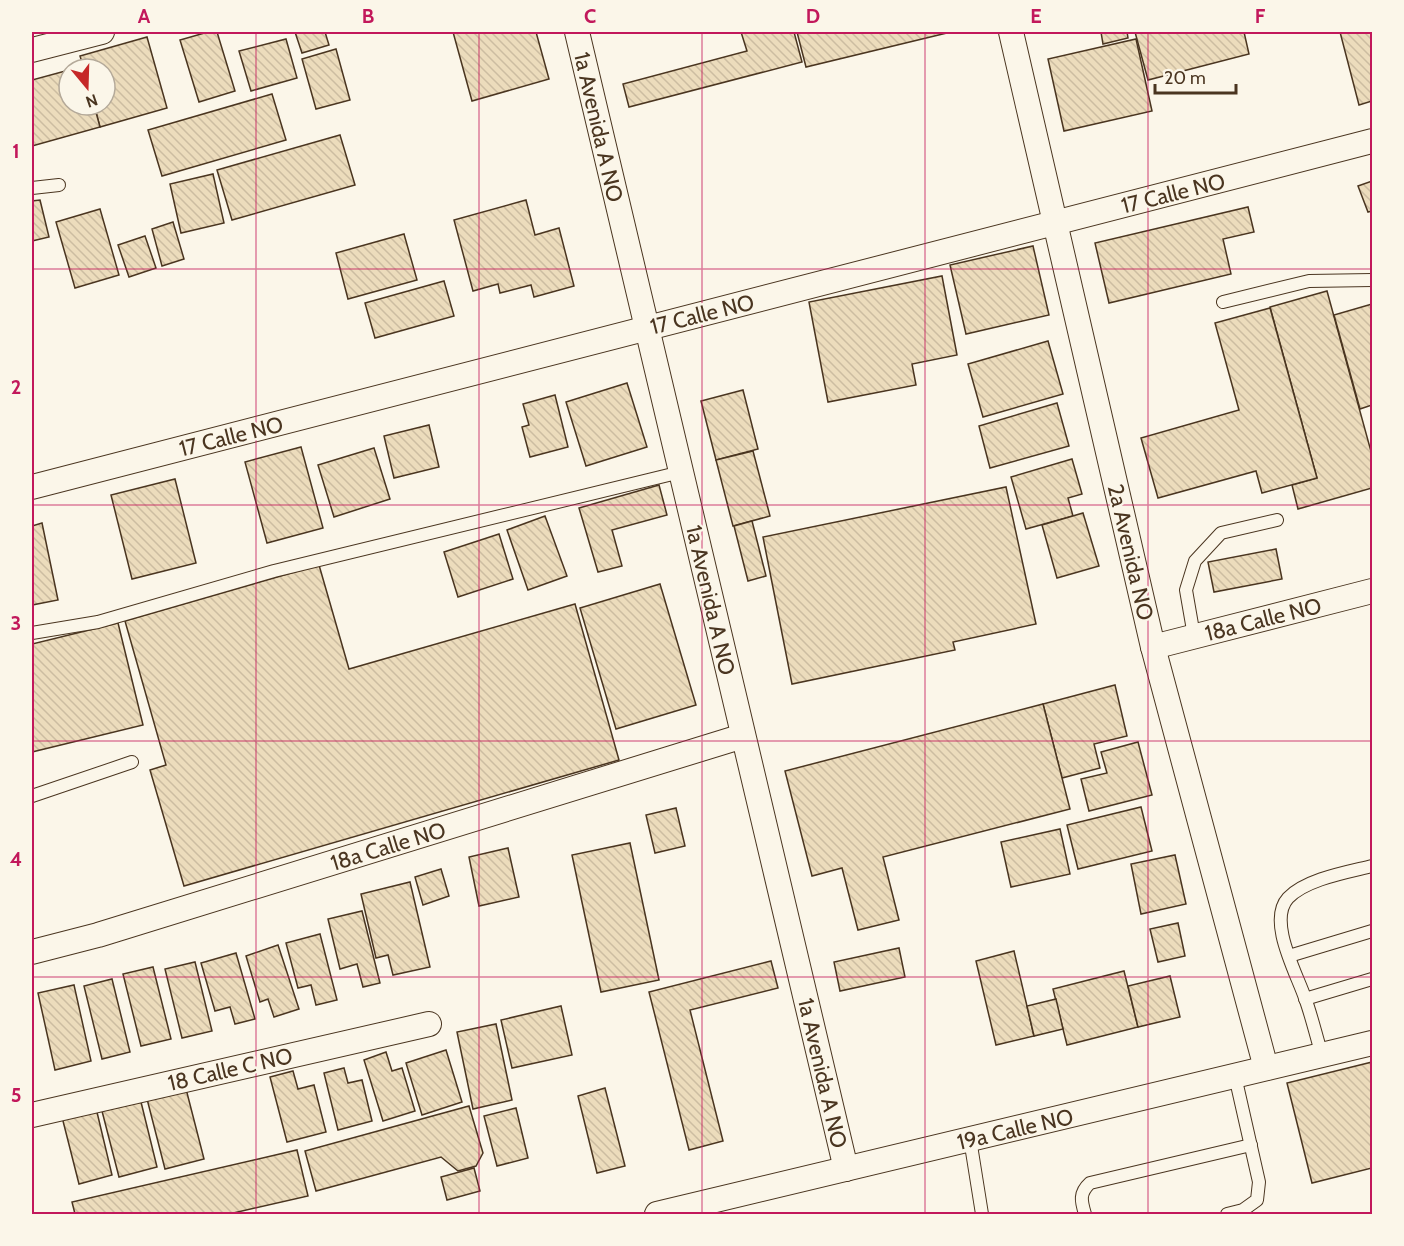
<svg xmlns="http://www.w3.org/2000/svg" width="1404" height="1246" viewBox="0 0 1404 1246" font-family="Cabin,sans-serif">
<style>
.building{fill:url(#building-back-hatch);stroke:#4a3520;stroke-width:1.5}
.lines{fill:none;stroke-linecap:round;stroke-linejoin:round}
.lane-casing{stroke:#4a3520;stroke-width:14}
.street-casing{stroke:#4a3520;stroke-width:26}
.lane{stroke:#fbf6e9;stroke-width:12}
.street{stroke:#fbf6e9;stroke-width:24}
.grid{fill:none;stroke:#c2185b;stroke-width:1.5;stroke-opacity:0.55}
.labels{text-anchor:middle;stroke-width:4.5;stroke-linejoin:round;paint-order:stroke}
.street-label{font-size:22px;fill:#4a3520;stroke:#fbf6e9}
.neatline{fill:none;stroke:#c2185b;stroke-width:2}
.grid-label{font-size:20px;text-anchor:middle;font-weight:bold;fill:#c2185b}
</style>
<defs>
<pattern id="building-back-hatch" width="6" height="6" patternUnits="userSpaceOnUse" patternTransform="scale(1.5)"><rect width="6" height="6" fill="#ecdcbc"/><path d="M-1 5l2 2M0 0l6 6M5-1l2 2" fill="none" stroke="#ccbda1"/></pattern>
</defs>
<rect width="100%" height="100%" fill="#fbf6e9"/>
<g class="building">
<polygon points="208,32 217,32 235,91 199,102 180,40"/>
<polygon points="295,32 325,32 329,45 302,53"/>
<polygon points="453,32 536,32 549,79 472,101"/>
<polygon points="741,32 794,32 802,62 629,107 623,84 747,51"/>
<polygon points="797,32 951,32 806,67"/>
<polygon points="1101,32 1127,32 1128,38 1103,44"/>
<polygon points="1135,32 1244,32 1249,54 1148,80"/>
<polygon points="1340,32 1372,32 1372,101 1359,105"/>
<polygon points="147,37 167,108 100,127 94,105 105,105 105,69 84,69 80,56"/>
<polygon points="286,39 297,78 251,91 239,51"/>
<polygon points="1136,39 1152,111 1064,131 1048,59"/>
<polygon points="336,49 350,100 316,109 302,59"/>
<polygon points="69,70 69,105 94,105 100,127 32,146 32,80"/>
<polygon points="272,94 286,140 162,176 148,130"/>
<polygon points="340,135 355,185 232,220 217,170"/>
<polygon points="213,174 224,223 181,233 170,184"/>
<polygon points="1372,181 1372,211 1368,212 1358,186"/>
<polygon points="40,200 49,237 32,241 32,201"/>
<polygon points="526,200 535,235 559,228 574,286 534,297 531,285 500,293 498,284 473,291 454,220"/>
<polygon points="1248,207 1254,232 1223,239 1231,274 1109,303 1095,243"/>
<polygon points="100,209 119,275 75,288 56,222"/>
<polygon points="173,222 184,259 162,266 152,229"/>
<polygon points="404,234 417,280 348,299 336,253"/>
<polygon points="145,236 156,268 129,277 118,245"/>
<polygon points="1033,246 1049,315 966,334 950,265"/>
<polygon points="942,276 957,355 912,364 916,385 828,402 809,302"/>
<polygon points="444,281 454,316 375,338 365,303"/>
<polygon points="1327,291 1372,455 1372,488 1298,509 1292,485 1317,478 1270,307"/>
<polygon points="1372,304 1372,405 1360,409 1334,315"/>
<polygon points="1270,308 1317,478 1262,493 1256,471 1158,498 1141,438 1239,410 1215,323"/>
<polygon points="1048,341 1063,394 983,417 968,364"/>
<polygon points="627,383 647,447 586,466 566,402"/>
<polygon points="743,390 758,449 716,460 701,401"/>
<polygon points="555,395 568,447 530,457 522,427 529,425 523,404"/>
<polygon points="1057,403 1069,446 990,468 979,426"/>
<polygon points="429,425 439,467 394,478 384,436"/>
<polygon points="301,447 323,528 267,543 245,462"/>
<polygon points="374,448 390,499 334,517 318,465"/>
<polygon points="753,451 770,516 733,526 716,460"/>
<polygon points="1072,459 1082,494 1068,498 1073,516 1026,529 1011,477"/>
<polygon points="175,479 196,563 132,579 111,495"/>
<polygon points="659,485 667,515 612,530 622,566 598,572 579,508"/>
<polygon points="1006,487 1036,624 953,642 955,650 792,684 763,537"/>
<polygon points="1083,513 1099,566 1057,578 1042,525"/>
<polygon points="545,516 567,576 528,590 507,530"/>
<polygon points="752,521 766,576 748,581 734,526"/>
<polygon points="42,523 58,600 32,605 32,526"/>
<polygon points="499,534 513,579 458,597 444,552"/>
<polygon points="1276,549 1282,579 1214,592 1208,562"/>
<polygon points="319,565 349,669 575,604 619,760 184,886 150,770 166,765 125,621"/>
<polygon points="660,584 696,705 616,729 580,608"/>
<polygon points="118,623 143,725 32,752 32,644"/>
<polygon points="1115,685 1127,736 1094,744 1100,768 1062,778 1043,704"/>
<polygon points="1043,704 1070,809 883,857 899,920 858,930 842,868 812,876 785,771"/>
<polygon points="1138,742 1152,795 1089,811 1081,779 1107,773 1101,752"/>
<polygon points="1141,807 1152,851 1078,869 1067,825"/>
<polygon points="676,808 685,846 655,853 646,815"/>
<polygon points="1060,829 1070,874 1011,887 1001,842"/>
<polygon points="630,843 659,980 601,992 572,855"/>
<polygon points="508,848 519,897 479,906 469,857"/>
<polygon points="1175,855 1186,904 1141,914 1131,864"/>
<polygon points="441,869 449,896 423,905 415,877"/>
<polygon points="410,882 430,967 393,975 388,955 376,958 361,894"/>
<polygon points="362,911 380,983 363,987 357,964 340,969 328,919"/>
<polygon points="1178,923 1185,956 1158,962 1150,929"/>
<polygon points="320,934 337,1000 316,1005 311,985 298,988 286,943"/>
<polygon points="278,945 299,1009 274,1017 268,999 260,1002 246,956"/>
<polygon points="899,948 905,977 840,991 834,962"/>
<polygon points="1014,951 1034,1036 996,1045 976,961"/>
<polygon points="236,953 255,1019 235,1024 230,1007 215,1011 201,963"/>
<polygon points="771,961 778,988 690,1010 723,1141 689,1150 649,992"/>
<polygon points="195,962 212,1031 182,1038 165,969"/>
<polygon points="153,967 171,1039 141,1046 123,974"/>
<polygon points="1124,971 1138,1027 1067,1045 1053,989"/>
<polygon points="1170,976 1180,1017 1138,1027 1128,986"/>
<polygon points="112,979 130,1052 102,1059 84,986"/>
<polygon points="74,985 91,1061 55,1070 38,993"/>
<polygon points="1056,999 1063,1029 1034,1036 1027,1006"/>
<polygon points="561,1006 572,1055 512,1068 501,1020"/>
<polygon points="496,1024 512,1100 473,1109 457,1032"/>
<polygon points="446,1050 462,1102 422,1115 406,1063"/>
<polygon points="386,1052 392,1071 402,1068 415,1111 383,1121 364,1060"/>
<polygon points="1372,1062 1372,1168 1312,1183 1287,1083"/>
<polygon points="344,1068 348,1083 362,1080 372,1121 338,1130 324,1073"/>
<polygon points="293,1071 298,1089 314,1085 326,1132 287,1142 270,1077"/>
<polygon points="185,1085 204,1159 165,1169 146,1095"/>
<polygon points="605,1088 625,1166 597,1173 578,1096"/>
<polygon points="141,1102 157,1167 119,1177 102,1111"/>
<polygon points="469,1106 483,1153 476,1166 458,1171 441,1157 316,1191 305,1151"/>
<polygon points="96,1108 112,1175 79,1184 62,1117"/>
<polygon points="516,1108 528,1158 497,1166 484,1116"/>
<polygon points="297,1150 308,1196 229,1214 75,1214 72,1202"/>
<polygon points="474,1168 480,1191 447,1200 441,1177"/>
</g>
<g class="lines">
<defs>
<g id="lane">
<polyline points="32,188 59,185"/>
<polyline points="1223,302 1309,281 1372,280"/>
<polyline points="32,633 98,622 274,571 681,472"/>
<polyline points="1194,636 1186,590 1195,561 1221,533 1277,520"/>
<polyline points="32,796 132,762"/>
<polyline points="1289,956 1372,931"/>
<polyline points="1305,999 1372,979"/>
<path d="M 1322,1055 C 1316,1036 1312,1017 1305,998 C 1297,974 1267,921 1288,898 C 1306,879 1348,872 1372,866"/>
<polyline points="970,1139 982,1214"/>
<path d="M 1085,1214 C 1081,1201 1079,1193 1090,1183 L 1251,1145"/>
<polyline points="1227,1214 1243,1210 1257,1200 1259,1182 1235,1076"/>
</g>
<g id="street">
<polyline points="577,32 846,1169"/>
<polyline points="1011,32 1153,647 1266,1068"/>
<polyline points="32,50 102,32"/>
<polyline points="32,487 1372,141"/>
<polyline points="1153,647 1372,591"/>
<polyline points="32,952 98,935 743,736"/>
<polyline points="32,1115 429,1024"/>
<polyline points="657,1214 1372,1043"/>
</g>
</defs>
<use href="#lane" class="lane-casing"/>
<use href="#street" class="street-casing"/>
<use href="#lane" class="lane"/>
<use href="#street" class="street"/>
</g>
<path class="grid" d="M 256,32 L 256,1214M 479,32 L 479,1214M 702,32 L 702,1214M 925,32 L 925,1214M 1148,32 L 1148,1214M 32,269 L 1372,269M 32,505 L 1372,505M 32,741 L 1372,741M 32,977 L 1372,977"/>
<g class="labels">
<g class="street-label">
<text transform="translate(599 127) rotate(77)" y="8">1a Avenida A NO</text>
<text transform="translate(1173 193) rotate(-14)" y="8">17 Calle NO</text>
<text transform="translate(702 314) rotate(-14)" y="8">17 Calle NO</text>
<text transform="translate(231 436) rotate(-14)" y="8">17 Calle NO</text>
<text transform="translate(1131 552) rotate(77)" y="8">2a Avenida NO</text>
<text transform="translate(711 600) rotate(77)" y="8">1a Avenida A NO</text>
<text transform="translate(1263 619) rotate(-14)" y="8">18a Calle NO</text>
<text transform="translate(388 846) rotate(-17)" y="8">18a Calle NO</text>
<text transform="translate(230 1069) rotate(-13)" y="8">18 Calle C NO</text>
<text transform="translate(823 1073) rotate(77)" y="8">1a Avenida A NO</text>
<text transform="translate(1015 1129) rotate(-13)" y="8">19a Calle NO</text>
</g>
</g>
<rect width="1404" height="1246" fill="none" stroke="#fbf6e9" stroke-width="66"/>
<g transform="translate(87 87) rotate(161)"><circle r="28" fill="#fbf6e9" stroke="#b4a999" stroke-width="1.5"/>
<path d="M0-4.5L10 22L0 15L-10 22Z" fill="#c62828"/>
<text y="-9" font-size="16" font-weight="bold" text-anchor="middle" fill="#4a3520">N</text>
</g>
<path d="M1155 84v9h81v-9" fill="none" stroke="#4a3520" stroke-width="3"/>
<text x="1164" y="84" font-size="18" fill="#4a3520" stroke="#fbf6e9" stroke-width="4.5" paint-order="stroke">20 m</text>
<rect x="33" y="33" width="1338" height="1180" class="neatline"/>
<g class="grid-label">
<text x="144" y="23">A</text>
<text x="368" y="23">B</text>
<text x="590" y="23">C</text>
<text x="813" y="23">D</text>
<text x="1036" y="23">E</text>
<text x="1260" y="23">F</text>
<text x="16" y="158">1</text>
<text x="16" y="394">2</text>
<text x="16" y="630">3</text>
<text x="16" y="866">4</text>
<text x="16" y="1102">5</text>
</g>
</svg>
